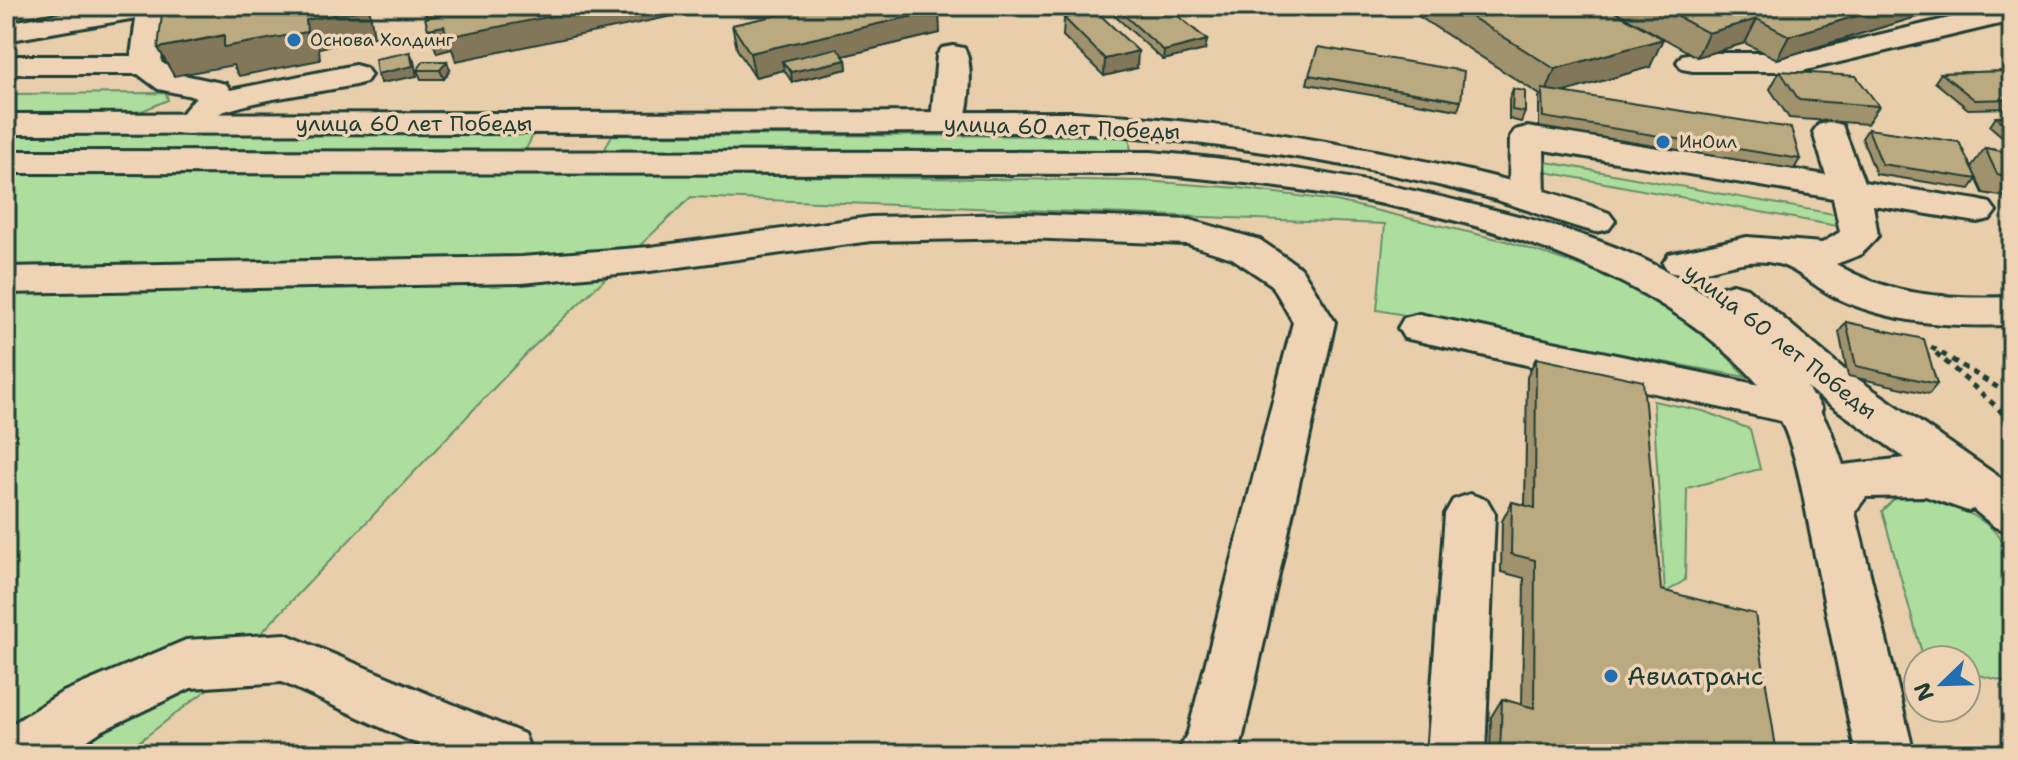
<svg xmlns="http://www.w3.org/2000/svg" width="2018" height="760" viewBox="0 0 2018 760" font-family="'Shantell Sans',sans-serif">
<style>
.green{fill:#adde9e;stroke:#668e69;stroke-width:2}
.lines{fill:none;stroke-linecap:round;stroke-linejoin:round}
.minor-casing{stroke:#1f3d34;stroke-width:6}
.major-casing{stroke:#1f3d34;stroke-width:6}
.path{stroke:#1f3d34;stroke-width:5;stroke-dasharray:6 6;stroke-linecap:butt}
.minor{fill:#eed4b5;fill-rule:evenodd}
.major{fill:#eed4b5;fill-rule:evenodd}
.wall{fill:#a1926e;stroke:#1f3d34;stroke-width:2}
.shaded-wall{fill:#83775a;stroke:#1f3d34;stroke-width:2}
.building{fill:#bbaa80;stroke:#1f3d34;stroke-width:2}
.poi-dot{fill:#1f6fb2;stroke:#eed4b5;stroke-width:3}
.labels{text-anchor:middle;stroke-width:7;stroke-linejoin:round;paint-order:stroke}
.far-poi-label{font-size:18px;fill:#1f3d34;stroke:#eed4b5;text-anchor:start}
.street-label{font-size:22px;fill:#1f3d34;stroke:#eed4b5}
.near-poi-label{font-size:26px;fill:#1f3d34;stroke:#eed4b5;text-anchor:start}
</style>
<rect width="100%" height="100%" fill="#e8ceaa"/>
<filter id="ink" filterUnits="userSpaceOnUse"><feTurbulence type="fractalNoise" baseFrequency=".0125" numOctaves="2"/><feDisplacementMap in="SourceGraphic" scale="16" xChannelSelector="R" yChannelSelector="G"/><feConvolveMatrix kernelMatrix="1 2 1 2 8 2 1 2 1" color-interpolation-filters="sRGB"/></filter>
<g filter="url(#ink)">
<g class="green">
<polygon points="166,93 168,100 137,113 6,112 6,94"/>
<polygon points="17,135 533,135 525,151 6,150 6,144"/>
<polygon points="612,135 1129,136 1131,151 604,151"/>
<polygon points="1541,161 1839,215 1842,227 1540,171"/>
<polygon points="6,174 711,175 1144,181 1239,188 1336,201 1506,241 1611,276 1698,324 1746,377 1377,310 1385,224 691,197 532,348 208,689 123,754 6,754"/>
<polygon points="1653,401 1703,411 1750,429 1760,469 1687,488 1685,580 1665,593"/>
<path d="M 1899,494 C 1940,498 2004,516 2012,565 C 2017,597 2012,650 2012,683 L 1966,672 L 1966,660 L 1924,660 L 1882,511 Z"/>
</g>
<g class="lines">
<defs>
<g id="minor">
<path d="M 102,6 L 167,6 L 161,62 L 179,74 L 226,84 L 230,90 L 355,65 L 366,68 L 371,75 L 366,82 L 355,85 C 314,93 264,98 225,111 C 203,118 209,140 177,132 L 172,125 L 196,97 L 158,89 L 138,74 L 6,74 L 6,56 L 131,56 L 136,18 L 6,41 L 6,23 Z"/>
<polygon points="2000,6 2012,6 2012,21 1802,71 1693,71 1682,69 1677,62 1682,55 1693,53 1802,53"/>
<path d="M 953,46 L 964,48 C 974,63 970,115 960,129 L 948,132 L 936,129 L 931,122 L 937,55 L 942,48 Z"/>
<path d="M 1830,122 L 1842,125 L 1864,182 L 1977,200 L 1990,203 L 1996,211 L 1990,219 L 1977,222 L 1873,205 L 1878,236 L 1860,255 L 1836,264 C 1892,297 1949,299 2012,297 L 2012,325 C 1952,327 1892,324 1837,298 C 1817,289 1798,269 1778,264 C 1738,253 1702,281 1669,272 L 1663,263 L 1669,254 L 1747,237 L 1822,243 L 1840,232 L 1833,198 L 1544,150 L 1545,197 L 1540,205 L 1527,208 L 1514,205 L 1509,197 L 1510,137 L 1515,130 L 1527,127 L 1826,175 L 1813,132 L 1818,125 Z"/>
<polygon points="1024,214 1190,220 1260,240 1301,268 1335,322 1239,754 1177,754 1188,732 1293,322 1272,285 1232,258 1187,244 1024,238 871,241 650,271 521,283 6,293 6,267 521,257 650,247 871,217"/>
<polygon points="1419,314 1799,393 1815,397 1822,409 1815,421 1799,425 1404,338 1398,328 1404,318"/>
<polygon points="1470,494 1487,500 1495,514 1485,754 1427,754 1445,514 1453,500"/>
<polygon points="285,634 524,734 532,754 439,754 282,682 191,688 101,731 67,754 6,754 6,728 61,693 186,640"/>
</g>
<g id="major">
<path d="M 1074,112 C 1186,119 1295,134 1405,157 C 1474,171 1543,187 1609,213 L 1615,221 L 1609,229 L 1596,232 C 1557,223 1519,205 1479,195 C 1347,161 1211,141 1074,132 L 6,134 L 6,114 Z"/>
<path d="M 6,151 L 1151,152 C 1260,161 1368,178 1474,205 C 1558,225 1645,250 1715,301 L 1713,297 L 1719,288 L 1733,284 L 1747,288 L 1846,371 L 2012,486 L 2012,532 L 1995,527 L 1973,509 L 1968,511 L 1925,496 L 1866,497 L 1855,512 L 1914,754 L 1856,754 C 1841,685 1827,615 1813,546 C 1803,499 1798,449 1774,407 C 1757,377 1729,354 1703,333 C 1557,221 1331,188 1151,174 L 6,173 ZM 1807,387 L 1814,393 L 1905,458 L 1843,465 L 1831,431 Z"/>
</g>
</defs>
<use href="#minor" class="minor-casing"/>
<use href="#major" class="major-casing"/>
<g class="path">
<polyline points="1931,347 2012,396"/>
<polyline points="1936,353 1998,408 2012,425"/>
</g>
<use href="#minor" class="minor"/>
<use href="#major" class="major"/>
</g>
<g class="wall">
<polygon points="1104,6 1166,6 1207,40 1205,50 1163,60"/>
<polygon points="1400,6 1604,6 1650,67 1564,92 1800,159 1794,169 1539,127 1539,98 1540,95 1412,12 1412,10 1408,11"/>
<polygon points="1606,6 1965,6 1948,11 1943,9 1777,59 1745,43 1697,57"/>
<polygon points="1064,18 1137,68 1104,76 1063,36"/>
<polygon points="732,25 940,33 843,56 846,60 847,69 792,82 784,70 755,77 737,49"/>
<polygon points="417,70 450,70 444,79 421,79"/>
<polygon points="1780,71 1879,106 1867,124 1789,118 1770,89"/>
<polygon points="2012,71 2012,108 1968,109 1935,82 1941,73"/>
<polygon points="1309,75 1461,101 1458,110 1307,84"/>
<polygon points="1513,89 1525,112 1521,122 1509,119 1509,99"/>
<polygon points="2012,116 2012,143 2010,143 1990,126 1996,117"/>
<polygon points="1868,129 1977,179 1970,189 1876,174 1862,138"/>
<polygon points="1985,148 2012,153 2012,198 1983,193 1971,167"/>
<polygon points="1846,322 1937,384 1929,394 1848,376 1839,332"/>
<polygon points="1536,358 1661,590 1777,754 1490,754 1491,717 1502,699 1522,705 1524,578 1501,572 1502,521 1512,502 1525,505 1527,377"/>
</g>
<g class="shaded-wall">
<polygon points="361,6 369,6 374,37 319,48 320,60 239,76 233,65 174,76 158,48 306,20"/>
<polygon points="435,6 721,6 456,61 452,49 437,53 428,29 431,28 423,8"/>
<polygon points="1890,6 1945,6 1943,9 1777,59 1789,36"/>
<polygon points="1952,6 1965,6 1948,11"/>
<polygon points="939,10 940,33 788,69 782,61 784,70 755,77 750,53"/>
<polygon points="1757,19 1745,43 1697,57 1708,33"/>
<polygon points="1663,39 1650,67 1544,98 1555,69"/>
<polygon points="1207,40 1205,50 1163,60 1164,51"/>
<polygon points="1138,51 1137,68 1104,76 1105,59"/>
<polygon points="410,52 414,61 417,76 381,83 377,74"/>
<polygon points="846,60 847,69 792,82 791,72"/>
<polygon points="447,61 450,70 444,79 440,70"/>
</g>
<g class="building">
<polygon points="163,6 361,6 362,10 306,20 307,32 224,47 224,35 158,48"/>
<polygon points="439,6 603,6 447,37 444,26 428,29 425,18 441,15"/>
<polygon points="820,6 935,6 939,10 750,53 732,25"/>
<polygon points="1114,6 1166,6 1207,40 1164,51"/>
<polygon points="1454,6 1604,6 1663,39 1555,69"/>
<polygon points="1658,6 1890,6 1789,36 1757,19 1708,33"/>
<polygon points="1096,11 1138,51 1105,59 1064,18"/>
<polygon points="1318,47 1464,71 1461,101 1309,75"/>
<polygon points="837,48 846,60 791,72 782,61"/>
<polygon points="410,52 413,66 377,74 375,59"/>
<polygon points="424,61 447,61 440,70 417,70"/>
<polygon points="1780,71 1856,76 1879,106 1799,100"/>
<polygon points="2012,71 2012,99 1975,100 1941,73"/>
<polygon points="1513,89 1525,91 1525,112 1512,110"/>
<polygon points="1542,89 1791,128 1800,159 1543,117"/>
<polygon points="2012,116 2012,129 1996,117"/>
<polygon points="1868,129 1959,142 1977,179 1882,164"/>
<polygon points="1985,148 2012,153 2012,177 1997,174"/>
<polygon points="1846,322 1924,339 1937,384 1856,366"/>
<polygon points="1536,358 1643,381 1661,590 1755,614 1777,754 1500,754 1502,699 1534,708 1535,560 1511,554 1512,502 1535,508"/>
</g>
</g>
<g class="poi-dot">
<circle cx="294" cy="40" r="8"/>
<circle cx="1663" cy="142" r="8"/>
<circle cx="1611" cy="676" r="8"/>
</g>
<g class="labels">
<g class="far-poi-label">
<text x="310" y="46">Основа Холдинг</text>
<text x="1679" y="148">ИнОил</text>
</g>
<g class="street-label">
<text x="414" y="131">улица 60 лет Победы</text>
<text transform="translate(1062 127) rotate(2)" y="8">улица 60 лет Победы</text>
<text transform="translate(1781 341) rotate(38)" y="8">улица 60 лет Победы</text>
</g>
<g class="near-poi-label">
<text x="1627" y="685">Авиатранс</text>
</g>
</g>
<rect width="2018" height="760" fill="none" stroke="#eed4b5" stroke-width="32"/>
<rect x="16" y="16" width="1986" height="728" fill="none" stroke="#1f3d34" stroke-width="3" filter="url(#ink)"/>
<g transform="translate(1942 684) rotate(247)"><circle r="38" fill="#eed4b5" stroke="#9b9881" stroke-width="2"/>
<path d="M0-6L14 30L0 20L-14 30Z" fill="#1f6fb2"/>
<text y="-12" font-size="22" font-weight="bold" text-anchor="middle" fill="#1f3d34">N</text>
</g>
</svg>
